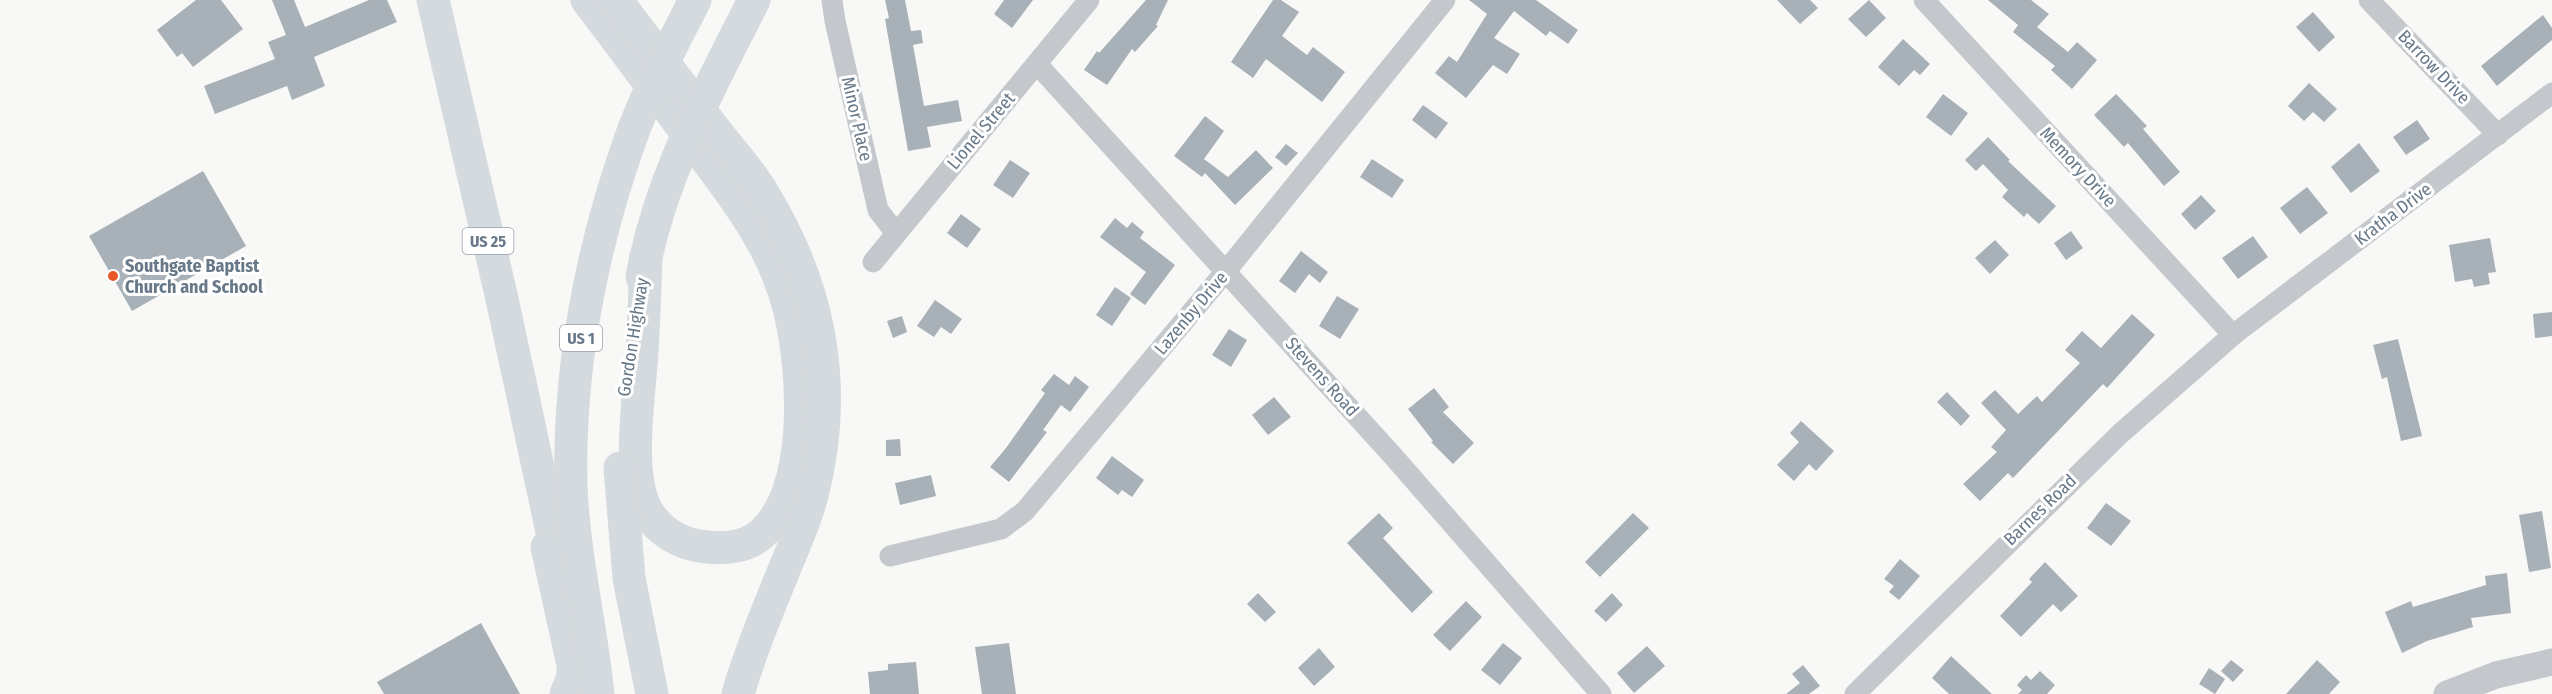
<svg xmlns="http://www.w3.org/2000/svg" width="2552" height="694" viewBox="0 0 2552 694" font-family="'Fira Sans Condensed',sans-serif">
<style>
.building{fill:#a8b1b8}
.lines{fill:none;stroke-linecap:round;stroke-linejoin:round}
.minor{stroke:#c4c8cc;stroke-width:21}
.tertiary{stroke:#c4c8cc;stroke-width:27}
.trunk{stroke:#d5dade;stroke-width:33}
.poi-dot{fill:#e85727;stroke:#fff;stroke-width:2}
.labels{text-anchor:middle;stroke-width:6;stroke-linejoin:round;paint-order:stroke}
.shield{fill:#fff;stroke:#95a0ac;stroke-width:1.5}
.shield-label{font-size:16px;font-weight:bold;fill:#677888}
.street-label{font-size:18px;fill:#677888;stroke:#fff}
.poi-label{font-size:18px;font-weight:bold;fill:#677888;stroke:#fff;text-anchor:start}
</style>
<rect width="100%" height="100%" fill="#f8f9f6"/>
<g class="building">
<polygon points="196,0 221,0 243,29 193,67 182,53 177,57 157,30"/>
<polygon points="272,0 294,0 305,27 369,0 387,0 397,22 314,57 325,86 292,100 287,86 215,114 204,86 275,59 268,42 286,35"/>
<polygon points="885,0 905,0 911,31 921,30 923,43 913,45 924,106 958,100 962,121 927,127 931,147 908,151 885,19 889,18"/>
<polygon points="1004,0 1033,0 1012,28 994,14"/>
<polygon points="1146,0 1168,0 1156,25 1158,26 1135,52 1132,49 1107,85 1084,70 1097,51 1099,53"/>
<polygon points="1273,0 1281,0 1299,12 1282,36 1307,55 1313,47 1345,72 1322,102 1266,59 1253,78 1231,62"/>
<polygon points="1469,0 1536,0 1578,30 1568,44 1550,31 1546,36 1514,11 1494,38 1520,54 1507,74 1493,65 1466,98 1435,73 1449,56 1457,62 1487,14"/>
<polygon points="1777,0 1810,0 1818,8 1800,24"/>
<polygon points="1869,0 1886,18 1866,37 1848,19"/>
<polygon points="1988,0 2031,0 2049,14 2037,27 2068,52 2077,42 2097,60 2072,89 2051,70 2055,66 2013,32 2018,25"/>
<polygon points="2313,12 2335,37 2319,52 2296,27"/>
<polygon points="2543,15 2552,28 2552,40 2497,86 2481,66"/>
<polygon points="1903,39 1930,64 1920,75 1914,70 1899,86 1878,67"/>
<polygon points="2309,83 2337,109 2324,122 2313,112 2304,121 2288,106"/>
<polygon points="1943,94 1968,113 1951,136 1926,117"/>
<polygon points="2116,94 2147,126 2143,129 2180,172 2164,186 2128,143 2124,147 2094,115"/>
<polygon points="1423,105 1448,123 1436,139 1412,120"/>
<polygon points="1205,116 1224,131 1204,159 1228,177 1256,150 1273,168 1235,205 1205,173 1202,177 1174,156"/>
<polygon points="2417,120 2430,139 2406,155 2393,137"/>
<polygon points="1988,137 2010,160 2008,161 2056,206 2039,224 2027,213 2024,217 2002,197 2008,190 1983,164 1976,171 1965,160"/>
<polygon points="2359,143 2380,171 2351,193 2331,167"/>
<polygon points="1286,144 1298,153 1286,166 1275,157"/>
<polygon points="1372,159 1404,180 1392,198 1360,177"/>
<polygon points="1010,160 1030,173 1013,198 993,185"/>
<polygon points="203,171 246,246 132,311 89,236"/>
<polygon points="2307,187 2328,213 2300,234 2280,208"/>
<polygon points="2201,195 2216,211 2195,230 2181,214"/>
<polygon points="961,214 981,229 967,248 947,233"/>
<polygon points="1115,218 1127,228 1132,222 1144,232 1140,238 1175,265 1145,305 1130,294 1146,272 1100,237"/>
<polygon points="2071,231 2083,248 2066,260 2054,243"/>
<polygon points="2253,236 2268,257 2238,279 2222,258"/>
<polygon points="2490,238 2496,272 2488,273 2490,284 2474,287 2472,279 2455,282 2449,245"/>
<polygon points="1995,240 2009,255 1990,274 1975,258"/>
<polygon points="1301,251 1328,272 1320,283 1309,274 1295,293 1279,281"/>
<polygon points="1115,287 1131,298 1112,326 1096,315"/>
<polygon points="1337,296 1359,309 1340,339 1319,326"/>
<polygon points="935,300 962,319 951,334 941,327 934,337 917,326"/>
<polygon points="2552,312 2552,336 2535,338 2533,314"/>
<polygon points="2132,314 2155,335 2107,388 2103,384 2013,478 2008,473 1980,501 1963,484 1997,452 1991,447 2006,430 1981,403 1995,390 2018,414 2037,396 2042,402 2080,363 2065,350 2082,331 2101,348"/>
<polygon points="902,316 907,332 893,338 887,321"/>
<polygon points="1229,329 1247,340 1231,367 1212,355"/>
<polygon points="2398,339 2422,436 2401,441 2387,377 2382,379 2373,345"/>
<polygon points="1054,374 1069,385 1075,376 1089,387 1070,412 1061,405 1043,430 1047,432 1009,482 990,467 1006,448 1045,393 1041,390"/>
<polygon points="1434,388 1449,407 1443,412 1474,443 1453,464 1431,442 1433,441 1408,409"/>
<polygon points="1947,392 1970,416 1961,426 1937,402"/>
<polygon points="1274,397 1291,417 1268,435 1252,415"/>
<polygon points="1801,421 1834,451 1816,471 1809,464 1794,481 1777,465 1799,442 1790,433"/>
<polygon points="900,439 901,456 886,456 886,440"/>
<polygon points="1112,456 1144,480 1132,497 1122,490 1118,495 1096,478"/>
<polygon points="931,475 936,496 900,505 895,483"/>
<polygon points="2106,503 2131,521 2111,546 2087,528"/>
<polygon points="2542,511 2551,568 2529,572 2519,515"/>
<polygon points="1379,513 1393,528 1383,538 1433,592 1412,613 1347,543"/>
<polygon points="1633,513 1649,528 1600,577 1585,562"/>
<polygon points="1900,559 1920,576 1899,600 1889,592 1894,586 1884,579"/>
<polygon points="2045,562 2078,596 2061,612 2053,604 2021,637 2000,616 2032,582 2029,579"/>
<polygon points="2507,573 2511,613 2471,618 2473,627 2427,641 2402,653 2385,612 2411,601 2413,607 2486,585 2485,576"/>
<polygon points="1258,593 1276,612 1265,622 1247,604"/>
<polygon points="1612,593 1623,605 1606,622 1594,611"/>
<polygon points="1466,601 1482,617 1450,651 1433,635"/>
<polygon points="481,623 520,694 384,694 377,682"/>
<polygon points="1009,643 1016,694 982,694 975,647"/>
<polygon points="1503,643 1522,658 1500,685 1481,670"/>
<polygon points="1647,646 1665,666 1634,693 1617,673"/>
<polygon points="1319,648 1335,667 1314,686 1298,668"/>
<polygon points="1951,656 1992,694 1949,694 1932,678"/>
<polygon points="2231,660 2244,670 2233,682 2221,671"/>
<polygon points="2317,660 2340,682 2329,694 2286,694"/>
<polygon points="916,662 919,694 870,694 868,672 888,670 888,664"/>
<polygon points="1803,665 1820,686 1809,694 1786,694 1800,683 1792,674"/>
<polygon points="2209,668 2225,679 2215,694 2199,684"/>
<polygon points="2040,671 2055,685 2047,694 2018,694 2022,690 2017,685 2026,675 2031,680"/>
</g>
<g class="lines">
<g class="minor">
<polyline points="832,0 835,21 878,210 895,232"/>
<polyline points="1924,0 2233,335"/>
<polyline points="2369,0 2498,135"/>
<polyline points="1037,64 1393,456 1601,694"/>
<polyline points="873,262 1089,0"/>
<polyline points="890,556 1001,529 1025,511 1226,271 1445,0"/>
<polyline points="1855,694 2121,433 2233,335 2552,93"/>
</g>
<polyline class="tertiary" points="2447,694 2496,675 2552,662"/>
<g class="trunk">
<polyline points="433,0 502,299 560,569"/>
<path d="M 587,0 C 622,45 655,91 689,136 C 729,190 772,241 789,308 C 804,367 813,494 759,536 C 745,547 724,549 707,547 C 682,545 658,532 646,509 C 626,470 640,394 642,351 C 644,319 645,287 646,256"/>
<path d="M 616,0 C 649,43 682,86 715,130 C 731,151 751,172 764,195 C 821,289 840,391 811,499 C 804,525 792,550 782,575 C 766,614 750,653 738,694"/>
<path d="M 642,277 C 660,176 709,90 754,0"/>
<polyline points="620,468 629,578 652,694"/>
<polyline points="547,547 573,665 573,677 566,694"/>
<path d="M 598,694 C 591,625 574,557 571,487 C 568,370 591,250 630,140 C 647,92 672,45 695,0"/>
</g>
</g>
<circle class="poi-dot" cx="113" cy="276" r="6"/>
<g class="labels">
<g class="shield">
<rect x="462.5" y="228" width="51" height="26" rx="4.5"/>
<rect x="560" y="325" width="42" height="26" rx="4.5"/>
</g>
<g class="shield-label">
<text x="488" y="247">US 25</text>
<text x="581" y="344">US 1</text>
</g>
<g class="street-label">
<text transform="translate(2434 67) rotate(46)" y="6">Barrow Drive</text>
<text transform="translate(857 119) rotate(77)" y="6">Minor Place</text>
<text transform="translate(981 131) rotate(-50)" y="6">Lionel Street</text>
<text transform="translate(2078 167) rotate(47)" y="6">Memory Drive</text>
<text transform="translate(2393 214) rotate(-37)" y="6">Kratha Drive</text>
<text transform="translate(1191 313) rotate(-50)" y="6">Lazenby Drive</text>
<text transform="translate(633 337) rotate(-81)" y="6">Gordon Highway</text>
<text transform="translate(1322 377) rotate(48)" y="6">Stevens Road</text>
<text transform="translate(2040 510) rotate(-44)" y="6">Barnes Road</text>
</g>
<g class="poi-label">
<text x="125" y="272">Southgate Baptist<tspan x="125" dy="21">Church and School</tspan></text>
</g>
</g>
</svg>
